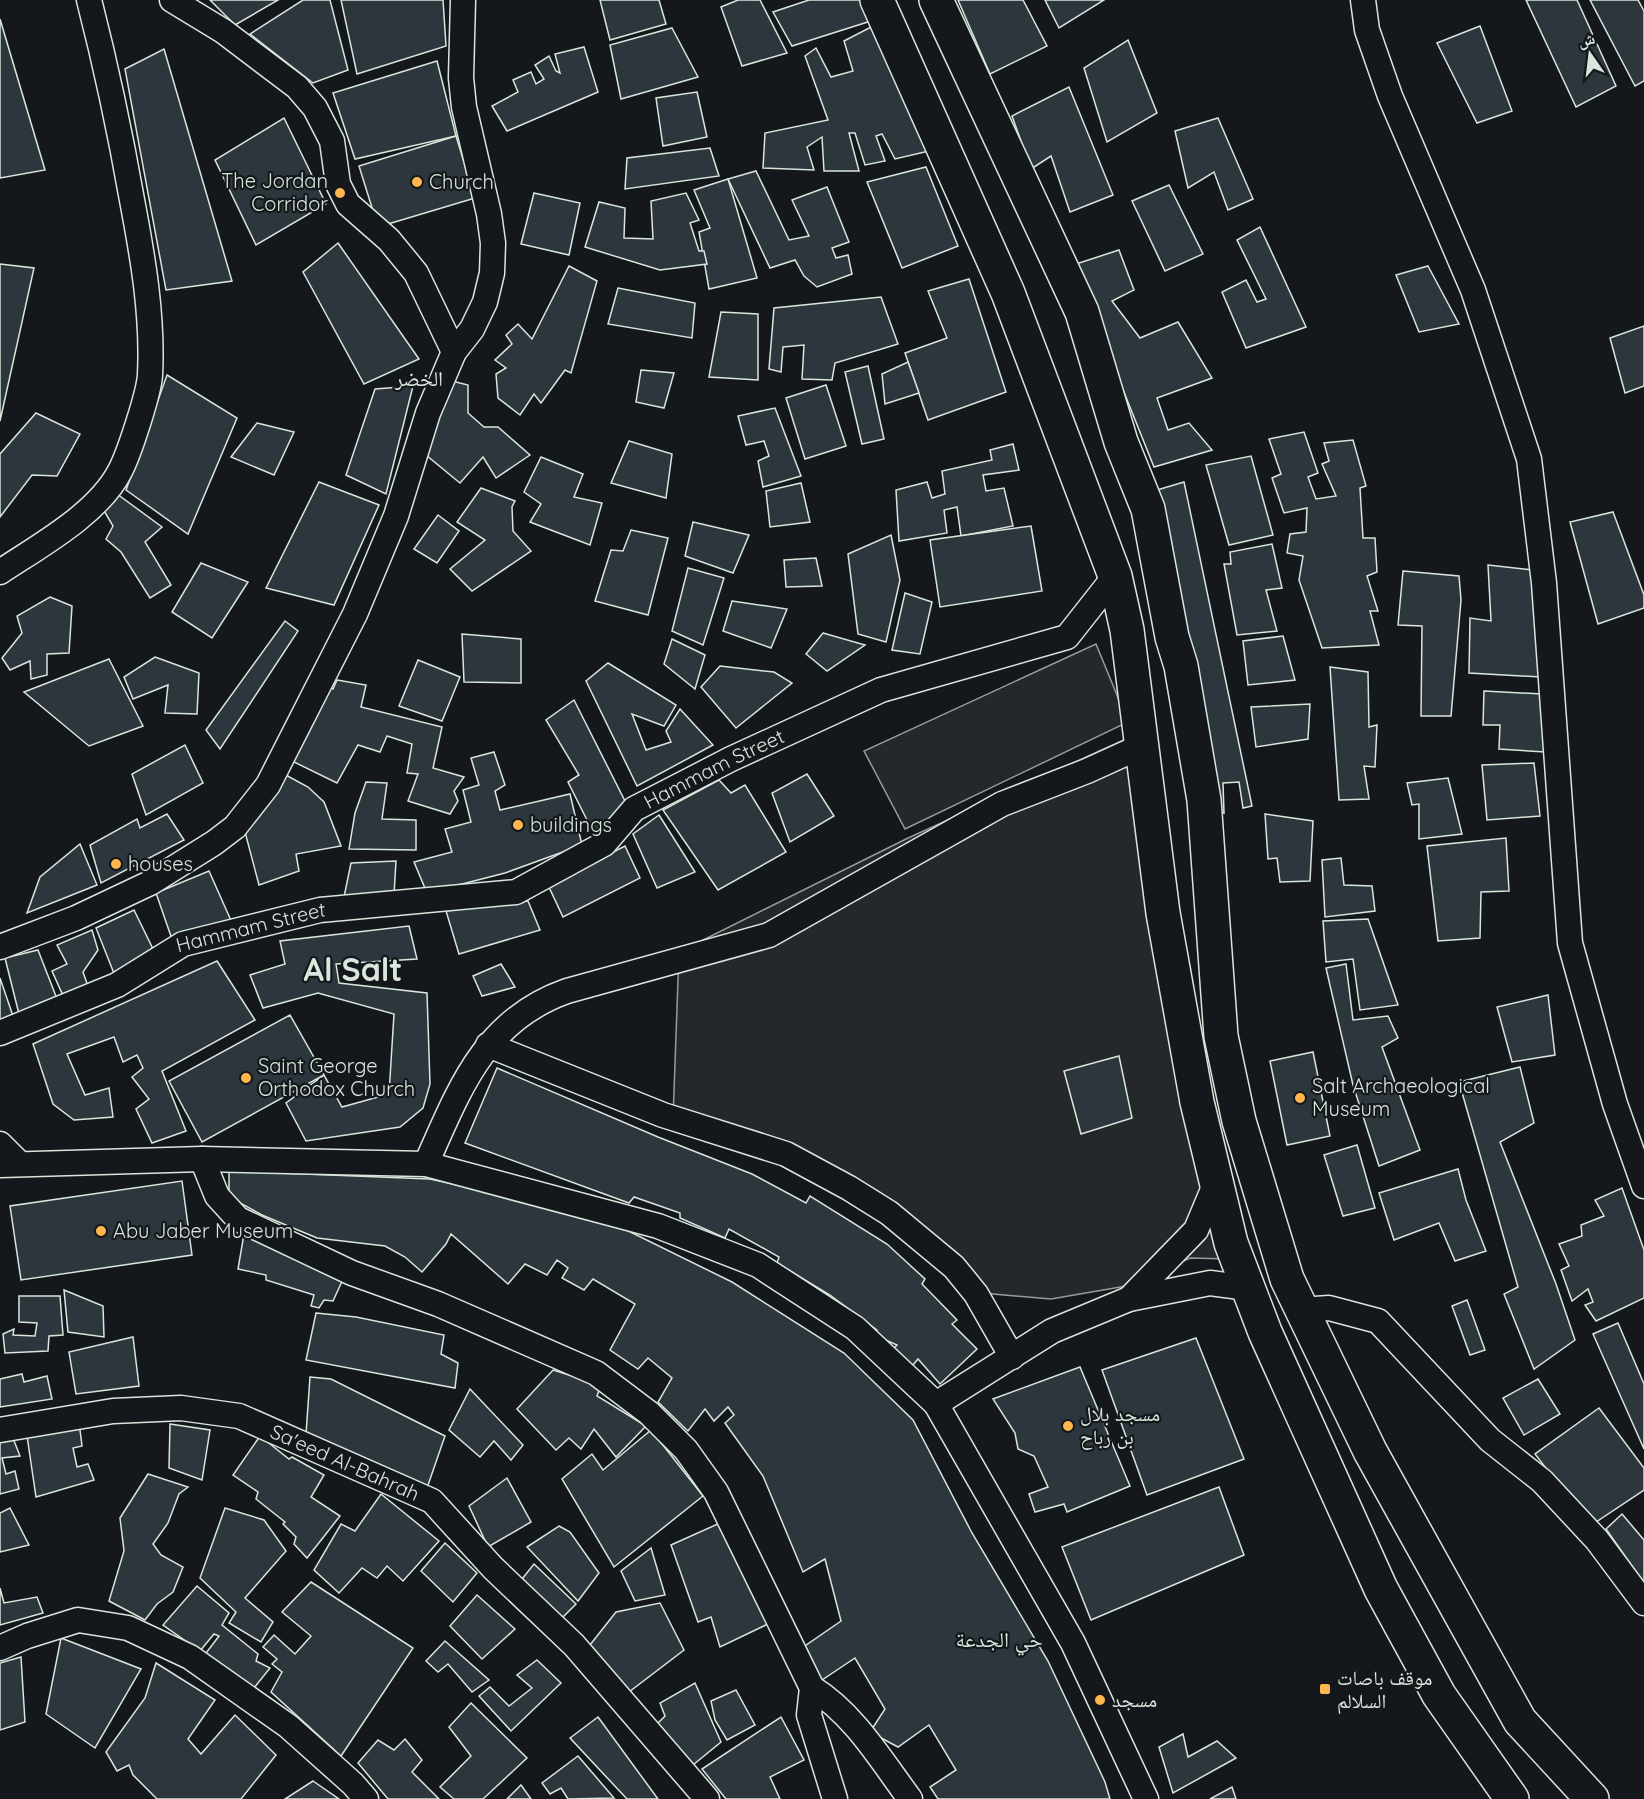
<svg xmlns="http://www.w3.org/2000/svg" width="1644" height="1799" viewBox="0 0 1644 1799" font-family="Quicksand,'Noto Naskh Arabic',sans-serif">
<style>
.parking{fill:#24282b;stroke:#939e99;stroke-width:1.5}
.building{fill:#2c363c;stroke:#d8e6dc;stroke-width:1.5}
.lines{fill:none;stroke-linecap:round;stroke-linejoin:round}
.street-casing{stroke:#d8e6dc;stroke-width:27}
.secondary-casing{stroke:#d8e6dc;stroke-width:36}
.street{stroke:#14181c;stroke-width:24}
.secondary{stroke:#14181c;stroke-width:33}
.poi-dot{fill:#ffb74d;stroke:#14181c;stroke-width:2}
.labels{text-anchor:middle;stroke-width:4.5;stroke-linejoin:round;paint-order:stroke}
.poi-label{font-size:20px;fill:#d8e6dc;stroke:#14181c;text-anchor:start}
.street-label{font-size:20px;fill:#d8e6dc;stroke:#14181c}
.neighbourhood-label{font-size:21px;fill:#d8e6dc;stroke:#14181c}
.town-label{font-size:32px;font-weight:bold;fill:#d8e6dc;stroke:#14181c}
</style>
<rect width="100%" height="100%" fill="#14181c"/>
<g class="parking">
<polygon points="1096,644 1128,722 905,829 864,751"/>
<polygon points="1152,727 1229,1259 1190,1258 1132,1285 1051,1299 982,1293 914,1221 673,1119 679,952 906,839"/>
</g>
<g class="building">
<polygon points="210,0 278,0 235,25"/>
<polygon points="303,0 330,0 348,70 313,83 250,34"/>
<polygon points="341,0 443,0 446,46 357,74"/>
<polygon points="600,0 659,0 666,24 610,40"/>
<polygon points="738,0 760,0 787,53 742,66 721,7"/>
<polygon points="809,0 863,0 874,20 792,46 773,12"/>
<polygon points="958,0 1023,0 1047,46 990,74"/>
<polygon points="1045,0 1104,0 1059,28"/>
<polygon points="1526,0 1577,0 1616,86 1576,107"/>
<polygon points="1590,0 1638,0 1644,11 1644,81 1635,86"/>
<polygon points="0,19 45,170 0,178"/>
<polygon points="873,26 929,151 895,159 882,134 876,136 885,161 865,165 855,133 849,133 859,171 824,171 822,137 807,147 814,170 763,168 765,133 828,120 805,56 816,48 831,77 853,71 844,41"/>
<polygon points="1480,26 1512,111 1477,123 1437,43"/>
<polygon points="672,28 698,77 621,99 610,45"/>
<polygon points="1128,40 1157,113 1107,142 1084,68"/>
<polygon points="584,47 598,92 507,131 492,106 518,92 513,80 531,72 536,84 544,79 535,65 549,56 556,71 560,73 555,54"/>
<polygon points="164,49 232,281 166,290 125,69"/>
<polygon points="437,61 456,136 355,159 333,93"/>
<polygon points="1069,87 1113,195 1070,212 1051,156 1031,169 1012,116"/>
<polygon points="697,92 707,137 663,146 656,98"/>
<polygon points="284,118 326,204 256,245 215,160"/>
<polygon points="1218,118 1253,199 1228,210 1214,172 1188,188 1175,131"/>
<polygon points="456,136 475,198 378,227 359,166"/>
<polygon points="710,148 719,176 625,189 627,158"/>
<polygon points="926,167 958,246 902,268 867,182"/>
<polygon points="756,171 789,240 809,236 792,200 827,187 849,242 832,248 836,258 848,255 852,274 817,287 804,276 795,260 770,268 728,179"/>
<polygon points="728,179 757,278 709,289 699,232 710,228 694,190"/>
<polygon points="1169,185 1203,254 1165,271 1132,201"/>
<polygon points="534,193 580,203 569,255 521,244"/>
<polygon points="686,193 699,220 690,223 699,251 704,251 707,264 660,270 585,247 599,202 625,208 624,238 653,239 651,201"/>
<polygon points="1260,227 1306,327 1246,348 1222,292 1246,280 1257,302 1266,299 1237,240"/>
<polygon points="338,243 419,359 364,384 303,272"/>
<polygon points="1119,250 1134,290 1112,301 1140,338 1178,322 1212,378 1157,398 1168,430 1189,423 1212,450 1154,467 1073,265"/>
<polygon points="0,264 34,268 0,421"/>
<polygon points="569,266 597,281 571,373 565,370 541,403 534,394 520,415 498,398 496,374 506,368 495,360 512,344 506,335 518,324 532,339"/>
<polygon points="1428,266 1459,324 1419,332 1396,275"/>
<polygon points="969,279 1006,392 928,420 905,353 947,338 928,291"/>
<polygon points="618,288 695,303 692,338 608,324"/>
<polygon points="881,297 898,344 835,363 832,380 802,379 804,345 783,347 781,372 769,369 774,308"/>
<polygon points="721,312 758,314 758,380 709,377"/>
<polygon points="1644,326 1644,386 1625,393 1610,338"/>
<polygon points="908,362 919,393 885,404 882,374"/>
<polygon points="868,366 884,439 862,444 845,372"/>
<polygon points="641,370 674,373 664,408 636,402"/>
<polygon points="167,375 237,418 188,534 126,490"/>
<polygon points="452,381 468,385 468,413 484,427 498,427 530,455 496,478 483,457 460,483 426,455"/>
<polygon points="826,385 846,446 805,459 786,398"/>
<polygon points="413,386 386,494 346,475 375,389"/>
<polygon points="775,408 801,476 763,487 758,461 769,456 764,441 746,445 738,416"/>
<polygon points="36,413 80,434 57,476 32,475 0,517 0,454"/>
<polygon points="257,423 294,432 274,475 231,457"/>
<polygon points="1304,432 1318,473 1308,477 1316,499 1336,496 1322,464 1329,461 1324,443 1353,440 1366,486 1360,488 1363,538 1375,538 1377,572 1367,576 1378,611 1370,611 1379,645 1322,648 1299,580 1303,556 1287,553 1290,534 1306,532 1307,508 1284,513 1272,478 1281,474 1269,439"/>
<polygon points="629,441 672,454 666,498 611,483"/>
<polygon points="1013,444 1019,470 983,475 986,491 1004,488 1013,526 961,536 957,507 944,510 947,533 899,541 896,490 927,482 932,498 945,494 942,471 992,460 990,450"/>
<polygon points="1251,456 1273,535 1229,545 1206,465"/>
<polygon points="541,457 583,474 574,497 602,503 590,545 530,522 541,504 524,492"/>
<polygon points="319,482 379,505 334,605 266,588"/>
<polygon points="1184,482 1252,806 1243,808 1239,782 1223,783 1224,813 1214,811 1157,490"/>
<polygon points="801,483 810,522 770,527 766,491"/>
<polygon points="481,488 515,501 512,507 513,531 531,551 472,591 450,569 485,540 457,522"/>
<polygon points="113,491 162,527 145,542 171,585 150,598 121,552 106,539 113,526 103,509"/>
<polygon points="1613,512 1644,595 1644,608 1598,624 1570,522"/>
<polygon points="438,515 459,531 437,563 414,549"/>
<polygon points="693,522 749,535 733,573 685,556"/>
<polygon points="1031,526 1042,591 940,607 930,540"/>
<polygon points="631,530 668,538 648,615 595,601 611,550 623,551"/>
<polygon points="891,535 900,580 886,642 858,634 848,554"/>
<polygon points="1272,544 1282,588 1266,590 1277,631 1237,635 1224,564 1231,564 1230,552"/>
<polygon points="816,558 822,586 786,587 784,560"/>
<polygon points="201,563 248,582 212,638 172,612"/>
<polygon points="1488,565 1533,570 1540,677 1469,673 1470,618 1491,621"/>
<polygon points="688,568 724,578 703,645 672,631"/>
<polygon points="1403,571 1459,576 1461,600 1451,716 1421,716 1422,626 1398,625"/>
<polygon points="905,593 932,602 920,654 892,650"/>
<polygon points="50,597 72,606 69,653 47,654 47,675 31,679 30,661 10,670 2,658 22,633 17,616"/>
<polygon points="732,601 787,609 771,648 723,631"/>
<polygon points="285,621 298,631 220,749 206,730"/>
<polygon points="823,633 865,645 827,671 806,654"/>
<polygon points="462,634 521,639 521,683 464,682"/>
<polygon points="1283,636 1295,680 1248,685 1243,641"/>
<polygon points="672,639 705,655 695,689 664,664"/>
<polygon points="155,657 199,673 197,714 165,713 168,685 133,699 124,677"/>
<polygon points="109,659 143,726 89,746 24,692"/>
<polygon points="418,660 460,677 442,721 399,706"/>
<polygon points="608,663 676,705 664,726 632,714 646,750 671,742 666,731 680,709 713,745 637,786 586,681"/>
<polygon points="720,666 774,672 792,683 736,728 701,687"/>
<polygon points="1330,667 1368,672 1369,727 1377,725 1375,767 1364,766 1369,799 1339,800"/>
<polygon points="337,680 366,685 361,707 442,727 433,768 464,777 454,791 458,801 450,814 408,801 418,774 407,773 412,744 387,736 380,752 358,745 337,783 290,760 323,685 333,689"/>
<polygon points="1484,691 1542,694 1545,752 1499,749 1500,725 1483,725"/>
<polygon points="574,700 628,807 593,832 568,782 579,775 546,720"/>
<polygon points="1310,704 1308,739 1256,747 1251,707"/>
<polygon points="185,745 203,783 146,815 132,774"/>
<polygon points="494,752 505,785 495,791 500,810 570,794 582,845 505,873 427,893 414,862 452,852 445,829 471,822 463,790 479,785 471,758"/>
<polygon points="1534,763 1540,816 1487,820 1482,765"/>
<polygon points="284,774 308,787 324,802 341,846 296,854 299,871 259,885 245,832"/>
<polygon points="807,774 834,816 790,842 772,793"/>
<polygon points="1448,778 1462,834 1419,839 1419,804 1412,805 1407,783"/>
<polygon points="719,780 731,793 745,785 786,852 718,890 663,810"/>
<polygon points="366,782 387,783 382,819 416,820 416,850 349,849 355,813"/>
<polygon points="167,814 184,840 101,883 90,845 137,819 140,828"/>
<polygon points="1265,814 1313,821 1310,881 1280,882 1277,858 1268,859"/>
<polygon points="659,815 695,872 657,888 633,834"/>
<polygon points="1506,838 1509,891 1481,892 1480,938 1438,941 1427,846"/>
<polygon points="80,844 97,885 27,913 40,877"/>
<polygon points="625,846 640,878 563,917 548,885"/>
<polygon points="1341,858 1344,885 1372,886 1375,911 1325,917 1322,860"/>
<polygon points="396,861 394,895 344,897 351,863"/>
<polygon points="209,871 233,925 174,945 156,893"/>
<polygon points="528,901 540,930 459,954 446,911"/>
<polygon points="134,910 155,953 115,976 96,928"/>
<polygon points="1368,919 1398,1005 1360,1010 1353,959 1326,962 1323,921"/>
<polygon points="409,926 417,959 336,964 339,983 427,993 430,1084 423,1108 400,1127 306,1141 286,1103 324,1075 342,1107 389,1094 394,1014 318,993 263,1008 250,975 285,964 280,941"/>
<polygon points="92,930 98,950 83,972 89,989 65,1000 52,971 67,964 57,945"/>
<polygon points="38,950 59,1004 19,1014 5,958"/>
<polygon points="217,961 255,1020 162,1071 186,1131 152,1143 136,1109 149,1099 132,1077 143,1068 137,1055 123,1062 114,1037 67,1054 85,1095 109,1088 113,1117 74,1120 53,1104 33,1044"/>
<polygon points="501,964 515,987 482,996 473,976"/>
<polygon points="1346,964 1353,1020 1388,1016 1398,1038 1382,1047 1420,1150 1379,1166 1353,1085 1326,968"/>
<polygon points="0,978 14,1019 0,1023"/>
<polygon points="1548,995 1555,1055 1512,1062 1497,1007"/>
<polygon points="290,1015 324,1075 202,1142 169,1081"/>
<polygon points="1313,1052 1330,1136 1287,1145 1270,1061"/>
<polygon points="1119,1056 1132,1118 1081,1134 1064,1071"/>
<polygon points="1520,1067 1534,1123 1500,1142 1556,1284 1575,1340 1534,1369 1504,1294 1518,1287 1459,1082"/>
<polygon points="497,1068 658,1137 752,1174 806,1203 810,1196 887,1244 925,1279 922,1284 957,1320 952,1324 977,1349 940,1384 918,1359 913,1365 892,1350 897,1345 876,1336 877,1330 830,1295 777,1263 779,1257 729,1229 725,1238 680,1218 680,1213 634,1197 629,1203 465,1143"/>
<polygon points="1357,1145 1375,1208 1343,1216 1324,1155"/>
<polygon points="1458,1169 1466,1200 1486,1251 1455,1261 1439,1223 1394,1240 1379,1193"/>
<polygon points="229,1171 430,1179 537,1202 606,1220 732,1282 844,1353 913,1420 972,1533 1048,1661 1105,1782 1110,1799 938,1799 930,1787 956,1770 929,1725 898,1747 870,1732 885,1709 855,1658 822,1680 802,1648 841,1621 825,1559 803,1572 763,1476 725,1423 734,1415 728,1407 714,1421 705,1409 688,1431 658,1402 672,1378 648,1358 638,1369 610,1350 635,1304 593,1279 584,1290 562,1278 568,1268 557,1260 547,1275 525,1264 508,1284 451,1234 446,1244 422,1272 405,1257 385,1246 317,1238 262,1215 229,1197"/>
<polygon points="182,1181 192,1255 21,1280 10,1206"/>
<polygon points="1622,1188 1644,1250 1644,1298 1596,1321 1585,1305 1593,1302 1588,1289 1572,1301 1561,1270 1569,1266 1559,1244 1582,1236 1581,1225 1604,1216 1595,1200"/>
<polygon points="244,1234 345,1275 333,1301 324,1300 319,1308 311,1306 314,1295 266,1280 266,1275 238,1269"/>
<polygon points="64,1290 103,1306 104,1337 68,1332"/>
<polygon points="19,1296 60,1296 63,1335 49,1336 48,1351 5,1353 3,1334 14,1329 13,1335 35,1336 37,1323 19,1322"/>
<polygon points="1467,1300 1485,1350 1470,1355 1452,1306"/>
<polygon points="316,1313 356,1317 444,1335 441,1354 458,1363 455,1388 306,1360"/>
<polygon points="1618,1323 1644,1384 1644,1449 1593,1334"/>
<polygon points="133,1337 139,1386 76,1394 69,1352"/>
<polygon points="1196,1338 1244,1459 1147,1495 1102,1370"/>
<polygon points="1080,1367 1130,1486 1067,1512 1064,1504 1035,1512 1029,1494 1048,1487 1034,1456 1018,1449 1015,1433 993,1399"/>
<polygon points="553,1370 601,1385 597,1396 646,1426 616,1457 594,1429 581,1449 569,1438 556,1450 517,1409"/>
<polygon points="22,1374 24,1382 47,1376 52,1399 0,1407 0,1379"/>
<polygon points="310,1377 331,1379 445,1436 427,1488 306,1434"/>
<polygon points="1538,1379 1560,1414 1524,1435 1503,1398"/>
<polygon points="470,1389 523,1445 511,1460 494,1441 480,1457 449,1430"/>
<polygon points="1599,1408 1644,1468 1644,1490 1590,1526 1535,1454"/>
<polygon points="79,1422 82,1446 73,1448 77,1467 88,1464 94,1480 36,1497 26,1429"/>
<polygon points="170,1424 210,1430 202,1480 169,1468"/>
<polygon points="651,1430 703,1496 614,1567 562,1479 592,1454 603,1470"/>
<polygon points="11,1433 20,1456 2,1458 6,1474 15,1471 19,1489 0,1494 0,1435"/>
<polygon points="260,1436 289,1459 292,1457 324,1475 311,1497 340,1516 307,1558 294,1544 296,1537 283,1524 285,1522 256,1499 258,1492 233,1475"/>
<polygon points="148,1474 188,1487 179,1494 168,1523 153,1544 161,1555 183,1567 173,1592 157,1604 145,1620 109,1601 124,1551 120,1518"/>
<polygon points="507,1478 531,1522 488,1547 469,1506"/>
<polygon points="1219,1487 1244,1555 1091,1620 1062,1547"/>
<polygon points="381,1494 439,1541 403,1581 387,1566 377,1578 362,1568 339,1593 314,1570 341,1524 355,1531"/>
<polygon points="10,1508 29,1545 0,1552 0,1513"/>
<polygon points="225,1508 264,1520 286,1551 245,1598 273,1622 261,1642 229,1623 236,1612 200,1578"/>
<polygon points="1622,1514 1644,1540 1644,1583 1606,1529"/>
<polygon points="720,1523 770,1623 720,1647 711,1617 698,1622 671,1545"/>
<polygon points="559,1526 570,1532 599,1573 578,1601 527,1547"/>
<polygon points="445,1543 477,1573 453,1602 421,1571"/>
<polygon points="651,1548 665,1595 635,1601 621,1571"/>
<polygon points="534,1564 576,1604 557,1623 518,1584"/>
<polygon points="311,1582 413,1648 341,1756 271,1692 282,1672 272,1664 277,1659 263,1647 274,1635 295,1654 311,1636 282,1612"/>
<polygon points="197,1586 229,1613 222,1625 258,1654 256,1661 270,1668 254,1688 206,1653 219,1636 214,1634 200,1651 163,1625"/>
<polygon points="0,1588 4,1603 37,1597 43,1613 0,1625"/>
<polygon points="477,1595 515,1629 482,1659 450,1626"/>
<polygon points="660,1603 684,1650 625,1695 586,1650 616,1612"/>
<polygon points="61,1638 141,1669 95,1748 46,1714"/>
<polygon points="445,1641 489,1680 472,1692 448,1664 438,1672 426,1661"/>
<polygon points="21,1657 25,1722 0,1730 0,1663"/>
<polygon points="537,1660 561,1683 511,1731 479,1696 490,1687 509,1706 532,1688 517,1675"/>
<polygon points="156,1663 215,1700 188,1739 201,1754 235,1715 276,1755 241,1799 157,1799 133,1775 129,1765 117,1771 106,1752 145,1698"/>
<polygon points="695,1683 721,1742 688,1769 654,1727 665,1716 660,1703"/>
<polygon points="736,1690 755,1725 727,1740 715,1720 711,1701"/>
<polygon points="471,1703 527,1758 483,1799 454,1799 440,1787 471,1756 449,1727"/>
<polygon points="598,1717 658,1799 627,1799 570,1738"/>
<polygon points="781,1717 804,1760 770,1777 780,1799 726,1799 702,1769"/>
<polygon points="1183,1734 1188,1757 1217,1741 1236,1758 1173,1793 1159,1747"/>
<polygon points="405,1739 422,1760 412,1772 439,1799 388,1799 358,1763 378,1740 394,1750"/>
<polygon points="578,1756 614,1798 568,1799 561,1788 550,1794 542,1783"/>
<polygon points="313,1781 339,1799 285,1799"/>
<polygon points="521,1785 531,1799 507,1799"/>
<polygon points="1232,1787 1236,1799 1210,1799"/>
</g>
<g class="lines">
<defs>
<g id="street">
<polyline points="172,0 223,31 297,87 315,108 332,141 338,184 348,204 389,240 416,273 454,352"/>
<polyline points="1363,0 1367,30 1390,96 1473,290 1529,459 1544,583 1570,943 1615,1104 1644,1186"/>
<path d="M 0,572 C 39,546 98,514 120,471 C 129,454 149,393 150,375 C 153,316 143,258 132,200 C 120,132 106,66 89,0"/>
<polyline points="0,947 76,918 150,883 214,843 235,827 268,785 355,614 396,516 428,413 454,352 472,329 485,302 492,273 493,243 489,214 464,107 461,78 463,0"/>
<path id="s1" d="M 0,1033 L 117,985 L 183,944 L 320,910 L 516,892 L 604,844 L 634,809 L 731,759 L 881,690 L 1067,637 L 1115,576"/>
<polyline points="488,1045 663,1115 786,1154 849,1188 889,1213 954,1267 976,1294 1012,1357"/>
<polyline points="0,1144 19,1163"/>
<polyline points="202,1159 217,1196 238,1219 352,1273 438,1304 596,1373 649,1413 686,1450 716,1492 812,1688 809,1715 835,1799"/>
<path d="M 426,1164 C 459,1090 484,1020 567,991 L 769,935 L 1002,804 L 1087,771 L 1142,746"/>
<polyline points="0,1165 202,1159 426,1164 658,1226 758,1265 855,1328 936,1404 1073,1643 1146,1799"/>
<polyline points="1129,1299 1196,1230 1217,1180"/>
<polyline points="1301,1310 1329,1308 1378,1321 1490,1440 1542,1481 1597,1540 1644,1603"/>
<polyline points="936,1404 1052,1331 1129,1299 1210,1283 1248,1288"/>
<path id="s2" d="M 0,1430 L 113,1411 L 181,1408 L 239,1416 L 432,1501 L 493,1568 L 574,1645 L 707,1799"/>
<polyline points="0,1648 27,1636 78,1620 128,1628 190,1657 288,1726 353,1784 366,1799"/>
<path d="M 812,1688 C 854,1714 881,1760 910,1799"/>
</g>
<g id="secondary">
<polyline points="877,0 1008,293 1115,576 1127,630 1163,913 1197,1102 1231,1243 1265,1332 1381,1589 1439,1695 1512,1799"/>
<polyline points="936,0 1082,312 1121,442 1148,509 1172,637 1181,666 1204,800 1221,1036 1239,1121 1287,1279 1370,1451 1520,1721 1592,1799"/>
</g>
</defs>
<use href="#street" class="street-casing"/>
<use href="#secondary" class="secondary-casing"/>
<use href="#street" class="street"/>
<use href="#secondary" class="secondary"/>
</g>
<g class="poi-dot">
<circle cx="417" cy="182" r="6"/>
<circle cx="340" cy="193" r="6"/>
<circle cx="518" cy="825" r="6"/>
<circle cx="116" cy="864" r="6"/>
<circle cx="246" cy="1078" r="6"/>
<circle cx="1300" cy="1098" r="6"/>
<circle cx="101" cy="1231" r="6"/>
<circle cx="1068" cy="1426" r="6"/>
<rect x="1319" y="1683" width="12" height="12" rx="3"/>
<circle cx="1100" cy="1700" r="6"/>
</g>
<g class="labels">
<g class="poi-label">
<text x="328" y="188" text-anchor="end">The Jordan<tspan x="328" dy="23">Corridor</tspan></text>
<text x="429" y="189">Church</text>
<text x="530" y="832">buildings</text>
<text x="128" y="871">houses</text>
<text x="258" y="1073">Saint George<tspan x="258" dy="23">Orthodox Church</tspan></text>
<text x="1312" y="1093">Salt Archaeological<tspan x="1312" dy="23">Museum</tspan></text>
<text x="113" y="1238">Abu Jaber Museum</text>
<text x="1080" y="1421">مسجد بلال<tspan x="1080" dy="23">بن رباح</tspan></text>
<text x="1337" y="1685">موقف باصات<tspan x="1337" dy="23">السلالم</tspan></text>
<text x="1112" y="1707">مسجد</text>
</g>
<g class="street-label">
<text dy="7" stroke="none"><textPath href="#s1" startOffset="778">Hammam Street</textPath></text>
<text dy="7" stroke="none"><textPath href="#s1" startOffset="274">Hammam Street</textPath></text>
<text dy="7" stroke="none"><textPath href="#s2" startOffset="357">Sa'eed Al-Bahrah</textPath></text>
</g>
<g class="neighbourhood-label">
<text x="419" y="386">الخضر</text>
<text x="999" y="1647">حي الجدعة</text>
</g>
<g class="town-label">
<text x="353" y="981">Al Salt</text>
</g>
</g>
<g transform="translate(1590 54) rotate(346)" stroke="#14181c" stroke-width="4.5" paint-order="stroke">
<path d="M0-4.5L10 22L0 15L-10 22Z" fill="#d8e6dc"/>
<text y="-9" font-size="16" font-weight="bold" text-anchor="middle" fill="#d8e6dc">ش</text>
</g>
</svg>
